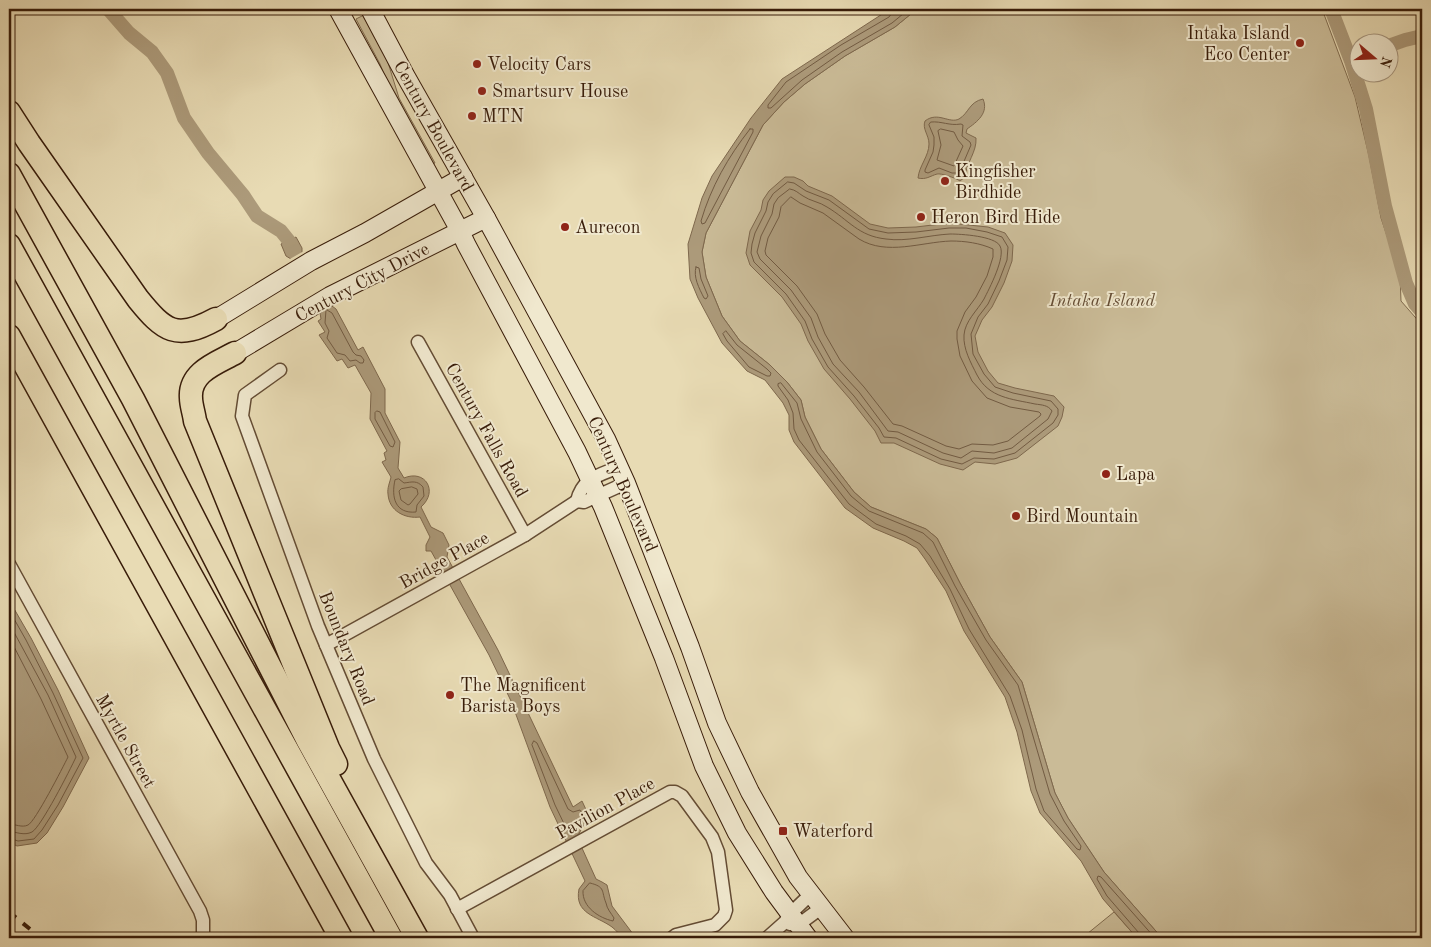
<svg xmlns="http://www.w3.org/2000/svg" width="1431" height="947" viewBox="0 0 1431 947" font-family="'Old Standard TT',serif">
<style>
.green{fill:#cabb97;stroke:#816c50}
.water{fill:#ac9a7a;stroke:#7e684d}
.pier{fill:#e8dbb4}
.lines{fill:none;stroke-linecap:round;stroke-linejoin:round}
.shore{stroke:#725b42;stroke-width:1}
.canal{stroke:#ac9a7a;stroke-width:14}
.street-casing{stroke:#644c34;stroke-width:15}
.secondary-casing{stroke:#381c09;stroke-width:20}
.highway-casing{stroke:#381c09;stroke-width:25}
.street{stroke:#f0e8ce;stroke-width:12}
.secondary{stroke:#f0e8ce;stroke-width:18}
.highway{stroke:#e8dbb4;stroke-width:22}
.rail{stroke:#381c09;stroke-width:4;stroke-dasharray:9 9;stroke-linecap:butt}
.poi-dot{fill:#8f2418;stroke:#f0e8ce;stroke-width:2}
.labels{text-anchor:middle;stroke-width:4;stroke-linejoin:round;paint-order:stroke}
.poi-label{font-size:18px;fill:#381c09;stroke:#f0e8ce;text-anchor:start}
.street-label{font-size:18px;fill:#381c09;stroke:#f0e8ce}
.park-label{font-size:18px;font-style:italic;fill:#644c34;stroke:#f0e8ce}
</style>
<rect width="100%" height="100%" fill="#e8dbb4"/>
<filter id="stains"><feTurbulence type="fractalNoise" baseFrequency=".004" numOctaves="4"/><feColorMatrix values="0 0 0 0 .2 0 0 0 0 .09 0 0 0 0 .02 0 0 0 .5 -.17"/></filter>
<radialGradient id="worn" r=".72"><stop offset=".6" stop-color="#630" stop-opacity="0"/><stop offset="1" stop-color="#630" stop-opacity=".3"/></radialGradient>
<g class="green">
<polygon points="917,9 1322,9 1355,97 1369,156 1381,218 1400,275 1401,301 1422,325 1422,938 1162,938 1104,872 1068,818 1055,793 1022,682 990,637 960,583 937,538 926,529 871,507 854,492 821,449 805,417 801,400 787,382 770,365 740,341 722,316 706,277 702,252 706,233 763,125 784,102 805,84 845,56 895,27"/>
<polygon points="366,14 381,40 399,98 435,163 430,165 394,99 380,64 356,19"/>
<polygon points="1114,912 1137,938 1082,938"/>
</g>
<g class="water">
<polygon points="890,9 917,9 895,27 845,56 805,84 784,102 763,125 706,233 702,252 706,277 722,316 740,341 770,365 787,382 801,400 805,417 821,449 854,492 871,507 926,529 937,538 960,583 990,637 1022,682 1055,793 1068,818 1104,872 1162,938 1137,938 1103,899 1081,861 1040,813 1031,791 1017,732 1005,697 964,631 946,591 925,559 917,548 904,541 873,528 845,508 794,442 789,430 789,415 783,403 765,380 747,371 722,343 698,298 690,279 688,244 702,198 712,176 751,118 782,79"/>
<path d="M 983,99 C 989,113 977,122 967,129 L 966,133 L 976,138 C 977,152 966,163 965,177 L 960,181 C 956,178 941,173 937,174 C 930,176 926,180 918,178 C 919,166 929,156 929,144 C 929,135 922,129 925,121 C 938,111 949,124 959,119 C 969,113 969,102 983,99 Z"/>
<polygon points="785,177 794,177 803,181 808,186 832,196 870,224 888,228 916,227 949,223 988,227 1005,233 1013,245 1012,261 1004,283 992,307 982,320 975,336 978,352 988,371 998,383 1015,388 1054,396 1064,407 1062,417 1058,426 1017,458 995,464 975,462 963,470 940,464 894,443 881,443 875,431 850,399 824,369 808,341 801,324 782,297 750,265 746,253 750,231 761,210 763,200 769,191"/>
<path d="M 296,237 L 302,248 L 302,252 L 332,306 L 336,309 L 358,350 L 363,347 L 385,389 L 385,413 L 400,442 L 398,468 L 404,478 C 425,469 439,491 421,507 L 431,527 L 443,533 L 449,545 L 447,557 L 498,650 L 573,807 L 582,801 L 589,816 L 577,837 L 596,879 L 602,882 L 607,885 L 612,906 L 636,938 L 623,938 C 620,935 616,930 612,927 C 597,916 574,914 579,889 L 585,881 L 550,807 L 511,701 L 489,655 L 431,551 L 426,551 L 426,545 L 430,537 L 420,517 C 405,519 389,511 388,494 C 387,488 390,482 391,477 L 382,462 L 386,460 L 384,453 L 387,451 L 370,419 L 371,393 L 355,365 L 348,368 L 342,359 L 337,361 L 319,335 L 325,332 L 318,321 L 321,319 L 320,313 L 291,259 L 286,256 L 281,244 Z"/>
<polygon points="9,600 31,638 58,690 89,758 63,807 47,833 37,843 17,846 9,842"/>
</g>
<polygon class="pier" points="304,251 334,305 317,314 288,260"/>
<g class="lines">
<g class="shore">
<polyline points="893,9 892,13 889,17 841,45 786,82 768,105 768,108 771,108 802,80 842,52 892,23 909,9"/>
<path d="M 931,122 C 942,121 949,126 961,124 L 963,125 L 962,136 L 970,142 L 971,145 L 959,173 L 952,173 L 939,168 L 928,173 L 925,172 L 925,170 L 933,152 L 934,145 L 934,137 L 929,125 Z"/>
<path d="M 750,129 L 753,129 L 753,132 L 705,223 L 702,224 L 701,221 C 711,187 728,157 750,129 Z"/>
<polygon points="941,129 954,132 958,140 963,146 954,166 937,160 941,145 938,131"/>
<polygon points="788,182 794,183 806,191 829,200 869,229 888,233 916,232 949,228 966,228 987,232 1002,237 1008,247 1007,260 999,281 988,304 978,317 971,334 973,354 984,374 995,387 1013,393 1051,401 1058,409 1058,415 1053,423 1015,453 994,459 974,458 962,464 941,459 896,438 884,437 879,428 854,396 828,367 812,339 805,321 786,294 754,262 751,253 752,244 755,233 766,211 768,202 773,194"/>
<path d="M 790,189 C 796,190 798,193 803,196 C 810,201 820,202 827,207 C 849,220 858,236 886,239 C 907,242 929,235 950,234 C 961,234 995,236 1000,246 C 1006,257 989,289 984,299 C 977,311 965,321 964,335 C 963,349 971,363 977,375 C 989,398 1012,399 1035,404 C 1042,405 1048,405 1052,411 L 1048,419 L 1012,448 L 994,453 L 972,451 L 961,458 L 943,453 L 898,432 L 888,431 L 859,392 L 833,364 L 818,337 L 811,318 L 791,290 L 760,259 L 757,252 L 761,236 L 772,214 L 774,204 L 778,198 Z"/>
<path d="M 791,197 L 800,203 L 823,213 L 859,239 C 887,256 921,242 951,241 C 965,241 980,243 993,249 L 993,257 L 987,276 L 976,297 L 965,312 L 957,331 L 957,339 L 960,356 L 972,381 L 987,398 L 1010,407 L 1039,412 L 1041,414 L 1040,416 L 1008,441 L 993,445 L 972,444 L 959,449 L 946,446 L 902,426 L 893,424 L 864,387 L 840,360 L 825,334 L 817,314 L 797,286 L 766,255 L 765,251 L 768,238 L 779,217 L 781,207 Z"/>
<path d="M 696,267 L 699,268 L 701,279 L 708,296 L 706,299 L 704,298 C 699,288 693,277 696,267 Z"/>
<polyline points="326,310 325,323 329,331 327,338 337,353 345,355 350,361 356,360 360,363 363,363 364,360 361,356 356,355 353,352 332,313 327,310"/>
<polygon points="726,331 737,345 767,369 771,373 770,376 767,376 749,367 727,341 723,334"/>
<polygon points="781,383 797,403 801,419 817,452 851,496 869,511 923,533 933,542 955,586 986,640 1018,685 1050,794 1064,821 1081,846 1080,850 1077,849 1044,811 1036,789 1022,730 1010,696 969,629 950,589 930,556 920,544 906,536 876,524 849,504 799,440 794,429 793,413 788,400 778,386 778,384"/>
<polygon points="377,411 380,412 395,442 393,447 390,446 375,419 375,413"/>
<path d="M 399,479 L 404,483 C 412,482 417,480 423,487 L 424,496 L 417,505 L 416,512 C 395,514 391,497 395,480 Z"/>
<polygon points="412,487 417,489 418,494 410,504 408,505 401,500 399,491 401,489"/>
<polyline points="9,610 26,640 53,693 83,758 58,805 42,830 34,839 18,841 9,838"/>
<path d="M 9,623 L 48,695 L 76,757 C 70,770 41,827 32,832 C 24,836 16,832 9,831"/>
<path d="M 9,637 L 41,699 L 68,757 C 63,767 35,822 28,825 C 22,828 15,824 9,824"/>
<polygon points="534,741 537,743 568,809 573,812 580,810 583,815 572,835 569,834 555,805 532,745"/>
<path d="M 590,883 C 606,887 601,891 606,903 C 607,909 611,913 614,918 L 613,921 C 599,918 582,907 583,891 Z"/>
<polyline points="1141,938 1139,933 1107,896 1097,879 1098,876 1101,877 1155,938"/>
</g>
<g class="canal">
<polyline points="108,9 129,33 152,52 167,73 184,118 208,153 243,195 257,216 281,231 289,241"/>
<polyline points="1331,9 1351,61 1366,109 1385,206 1406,283 1415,304 1422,312"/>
<polyline points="1388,46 1405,40 1422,36"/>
</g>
<defs>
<g id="street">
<polyline points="418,342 525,535"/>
<polyline points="280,370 245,395 242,416 318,626 374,759 426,863 450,895 473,938"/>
<path d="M 577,501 C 582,478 600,475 619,467"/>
<polyline points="9,564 200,911 203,920 203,938"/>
<polyline points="326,645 525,535 577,501 584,502 626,483"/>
<polyline points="457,909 670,792 675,792 682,796 712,837 718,852 726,910 724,916 715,925 676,935 672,938"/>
<polyline points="790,924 798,925 821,908"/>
<polyline points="767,938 785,922 790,914 811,894"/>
</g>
<g id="secondary">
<polyline points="338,9 460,231 466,244 577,452 603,507 664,658 704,766 737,833 774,892 808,938"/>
<polyline points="370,9 405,75 486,218 606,439 626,483 690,647 717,723 750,792 798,877 845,938"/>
<polyline points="221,316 311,261 365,233 463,177"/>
<polyline points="240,350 330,296 486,218"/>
</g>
<g id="highway">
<path d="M 9,112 L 29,143 L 138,299 C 164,331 176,341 216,319"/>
<polyline points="9,174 133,399 308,741 417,938"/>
<polyline points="9,245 391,938"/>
<polyline points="9,336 341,938"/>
<path d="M 235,353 C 217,363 189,372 191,398 C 191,405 194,413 195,421 L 328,748 L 336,764"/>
</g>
</defs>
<use href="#street" class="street-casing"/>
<use href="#secondary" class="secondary-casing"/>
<use href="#highway" class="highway-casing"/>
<use href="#street" class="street"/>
<use href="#secondary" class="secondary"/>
<use href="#highway" class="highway"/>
<polyline class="rail" points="9,912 41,938"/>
</g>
<g class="poi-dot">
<circle cx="1300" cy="43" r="5"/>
<circle cx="477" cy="64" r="5"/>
<circle cx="482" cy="91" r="5"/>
<circle cx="472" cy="116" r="5"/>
<circle cx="945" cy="181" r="5"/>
<circle cx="921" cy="217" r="5"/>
<circle cx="565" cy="227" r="5"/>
<circle cx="1106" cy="474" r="5"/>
<circle cx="1016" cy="516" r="5"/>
<circle cx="450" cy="695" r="5"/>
<rect x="778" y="826" width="10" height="10" rx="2.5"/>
</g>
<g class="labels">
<g class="poi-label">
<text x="1290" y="39" text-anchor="end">Intaka Island<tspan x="1290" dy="21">Eco Center</tspan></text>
<text x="487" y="70">Velocity Cars</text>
<text x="492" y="97">Smartsurv House</text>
<text x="482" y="122">MTN</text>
<text x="955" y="177">Kingfisher<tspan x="955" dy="21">Birdhide</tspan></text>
<text x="931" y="223">Heron Bird Hide</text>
<text x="575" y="233">Aurecon</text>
<text x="1116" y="480">Lapa</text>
<text x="1026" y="522">Bird Mountain</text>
<text x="460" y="691">The Magnificent<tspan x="460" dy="21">Barista Boys</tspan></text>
<text x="793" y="837">Waterford</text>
</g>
<g class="street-label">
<text transform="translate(434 126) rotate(61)" y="6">Century Boulevard</text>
<text transform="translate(362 282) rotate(-28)" y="6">Century City Drive</text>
<text transform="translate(487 430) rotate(61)" y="6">Century Falls Road</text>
<text transform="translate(623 484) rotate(66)" y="6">Century Boulevard</text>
<text transform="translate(444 560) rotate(-29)" y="6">Bridge Place</text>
<text transform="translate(347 648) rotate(68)" y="6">Boundary Road</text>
<text transform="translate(126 741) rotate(61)" y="6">Myrtle Street</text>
<text transform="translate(605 808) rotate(-29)" y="6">Pavilion Place</text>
</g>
<g class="park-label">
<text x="1102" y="306">Intaka Island</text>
</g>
</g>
<rect width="1431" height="947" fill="none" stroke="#e8dbb4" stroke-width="30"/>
<rect x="10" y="10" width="1411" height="927" fill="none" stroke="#381c09" stroke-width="2.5"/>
<rect x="15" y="15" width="1401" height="917" fill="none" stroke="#381c09"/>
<g transform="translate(1374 58) rotate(109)"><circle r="24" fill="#f0e8ce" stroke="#a6967f"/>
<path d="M0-4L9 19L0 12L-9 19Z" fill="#8f2418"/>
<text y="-8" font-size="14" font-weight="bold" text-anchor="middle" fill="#381c09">N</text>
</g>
<rect width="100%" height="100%" filter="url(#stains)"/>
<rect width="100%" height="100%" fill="url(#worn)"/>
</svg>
